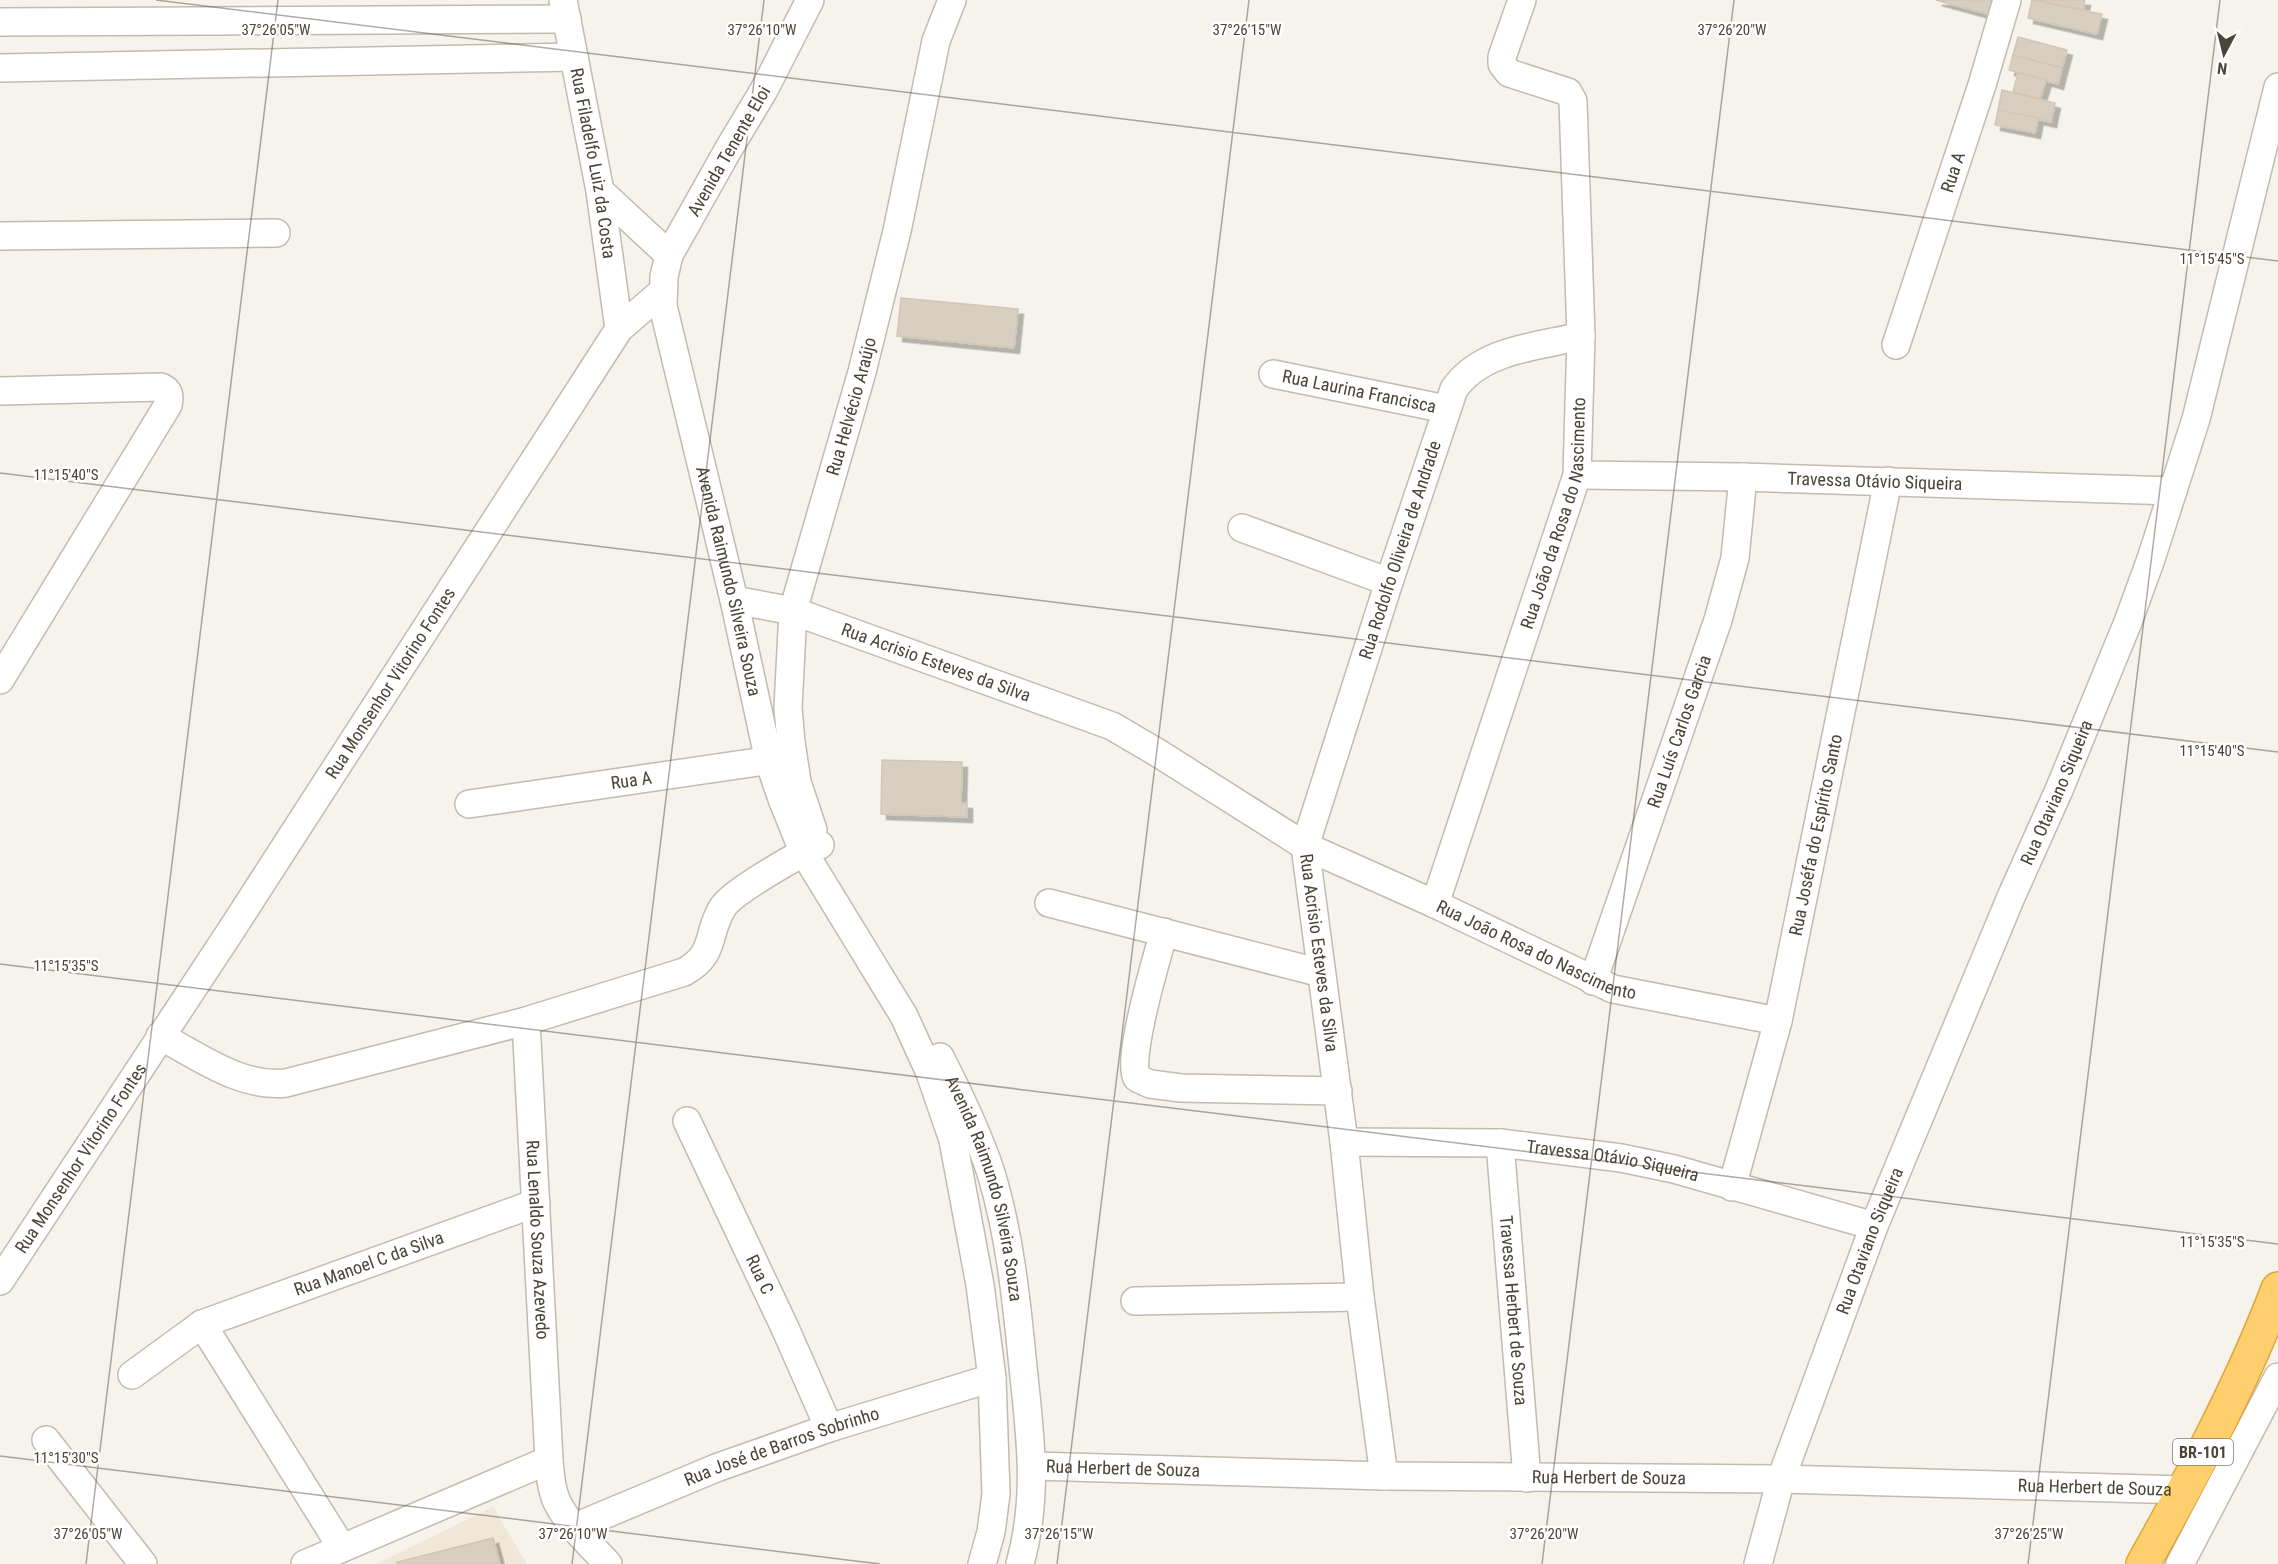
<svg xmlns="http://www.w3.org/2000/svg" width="2278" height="1564" viewBox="0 0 2278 1564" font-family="'Roboto Condensed',sans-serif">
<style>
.education{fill:#efe8d6}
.building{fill:#d8cfc1;stroke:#d3c7b4;stroke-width:1.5;filter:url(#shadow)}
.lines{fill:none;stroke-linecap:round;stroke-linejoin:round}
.minor-casing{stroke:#c2bbae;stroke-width:30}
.highway-casing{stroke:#e0a43c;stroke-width:36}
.minor{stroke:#fff;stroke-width:27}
.highway{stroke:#ffcf6e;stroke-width:33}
.ticks{fill:none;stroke:#4b4439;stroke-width:1.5;stroke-opacity:0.45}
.labels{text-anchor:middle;stroke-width:5;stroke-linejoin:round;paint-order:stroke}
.shield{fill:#fff;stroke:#817c74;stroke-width:1.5}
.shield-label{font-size:16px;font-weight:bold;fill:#4b4439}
.street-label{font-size:18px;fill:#4b4439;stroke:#fff}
.ticks-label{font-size:15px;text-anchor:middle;fill:#4b4439;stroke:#fff;stroke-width:5;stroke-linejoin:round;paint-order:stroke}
</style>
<defs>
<filter id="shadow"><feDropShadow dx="5.5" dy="5.5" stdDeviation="0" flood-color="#0004"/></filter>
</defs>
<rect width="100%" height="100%" fill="#f6f3ec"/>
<polygon class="education" points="493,1507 527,1564 376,1564"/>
<g class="building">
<polygon points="1936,0 1992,0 1988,14"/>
<polygon points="2032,0 2102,14 2097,34 2028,18"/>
<polygon points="2037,0 2085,0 2083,10"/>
<polygon points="2018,37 2067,50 2062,68 2013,55"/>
<polygon points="2013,55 2062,68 2058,84 2009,70"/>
<polygon points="2018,73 2046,80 2040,99 2013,92"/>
<polygon points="2002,90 2055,103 2051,122 1998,110"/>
<polygon points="1998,110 2038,118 2035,133 1995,125"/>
<polygon points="901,298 1018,309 1014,348 897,336"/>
<polygon points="882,760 962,762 961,803 967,803 967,817 881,814"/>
<polygon points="493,1538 500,1564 397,1564 397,1562"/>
</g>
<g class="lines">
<defs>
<g id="minor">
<path id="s1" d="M 563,0 L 600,191 L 619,329"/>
<path id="s2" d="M 810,0 L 764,90 L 728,150 L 669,255 L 664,277 L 663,306 L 734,600 L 769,761 L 782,799 L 803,851 L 904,1016 L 930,1073 L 953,1140 L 980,1285 L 992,1378 L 996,1494 L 991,1532 L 982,1564"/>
<polyline points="0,22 567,19"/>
<polyline points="0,68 574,57"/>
<polyline points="600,191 669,255"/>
<polyline points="0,236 276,233"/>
<path id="s3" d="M 1581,336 C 1537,347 1482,349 1454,389 L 1389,582 L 1305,846 L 1435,904 L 1613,989 L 1778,1021"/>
<path id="s4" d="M 1896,345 L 1982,85 L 2007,0"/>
<path id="s5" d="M 1273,374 L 1446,409"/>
<path d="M 0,391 L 161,387 C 170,391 170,397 168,405 L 0,680"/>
<path id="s6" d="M 1577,475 L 1743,477 L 2173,491"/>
<polyline points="1242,528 1389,582"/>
<path id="s7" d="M 734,600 L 793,611 L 1112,726 L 1158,753 L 1305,846 L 1344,1142 L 1360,1297 L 1384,1476"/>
<path id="s8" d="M 469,804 L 786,758"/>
<path id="s9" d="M 813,830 L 797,782 L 791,742 L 788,708 L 793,611 L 862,372 L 897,231 L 936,41 L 952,0"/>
<polyline points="1049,903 1321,973"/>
<path id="s10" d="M 1435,904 L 1577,475 L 1581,336 L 1573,101 L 1568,92 L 1509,73 L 1502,64 L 1502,57 L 1522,0"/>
<path d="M 1164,932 C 1157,957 1126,1060 1137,1078 L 1150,1084 L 1181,1088 L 1338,1091"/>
<path id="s11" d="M 1593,981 L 1718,620 L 1735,558 L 1743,477"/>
<path id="s12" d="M 526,1021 L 549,1460 C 550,1474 551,1489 557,1502 C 568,1525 591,1545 608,1564"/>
<path d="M 160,1036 C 200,1057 241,1088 286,1083 L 526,1021 L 684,972 C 717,954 706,933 723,907 C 732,892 802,852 820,845"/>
<path id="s13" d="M 940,1057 C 959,1094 978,1133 991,1173 C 1009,1232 1016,1296 1022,1357 C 1029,1429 1040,1492 1020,1564"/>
<path id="s14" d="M 687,1121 L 785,1328 L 829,1428"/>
<path id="s15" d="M 1344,1142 L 1500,1143 L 1621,1158 L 1674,1169 L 1874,1226"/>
<path id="s16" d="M 1500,1143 L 1527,1478"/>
<path id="s17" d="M 1732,1187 L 1778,1021 L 1888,481"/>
<path id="s18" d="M 0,1281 L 232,929 L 619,329 L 663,291"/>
<polyline points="1135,1301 1360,1297"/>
<polyline points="202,1324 342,1548"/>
<path id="s19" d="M 132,1375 L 202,1324 L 536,1203"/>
<polyline points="46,1440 143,1564"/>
<path id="s20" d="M 1033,1466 L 1384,1476 L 1781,1479 L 2185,1490"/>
<path id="s21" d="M 575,1527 L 716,1468 L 829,1428 L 992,1378"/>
<polyline points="305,1564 549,1460"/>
<path id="s22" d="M 1758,1564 L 1781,1479 L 1874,1226 L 2011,897 L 2059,790 L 2128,622 L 2151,559 L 2196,419 L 2278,87"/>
<polyline points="2180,1564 2278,1377"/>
</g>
<path id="highway" d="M 2143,1564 C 2193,1475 2242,1384 2278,1289"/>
</defs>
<use href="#minor" class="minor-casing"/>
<use href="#highway" class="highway-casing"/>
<use href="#minor" class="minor"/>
<use href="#highway" class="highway"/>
</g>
<path class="ticks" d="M 156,0 L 2278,261M 0,473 L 2278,752M 0,964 L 2278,1244M 0,1456 L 880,1564M 86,1564 L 278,0M 572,1564 L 764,0M 1057,1564 L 1249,0M 1542,1564 L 1734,0M 2028,1564 L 2220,0"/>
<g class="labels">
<rect class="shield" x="2173" y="1439" width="60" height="26" rx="4.5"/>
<g class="shield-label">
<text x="2203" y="1458">BR-101</text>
</g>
<g class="street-label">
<text transform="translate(729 151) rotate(-60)" y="6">Avenida Tenente Eloi</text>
<text dy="6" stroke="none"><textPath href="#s1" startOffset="166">Rua Filadelfo Luiz da Costa</textPath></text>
<text dy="6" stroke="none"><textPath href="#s4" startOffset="182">Rua A</textPath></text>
<text dy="6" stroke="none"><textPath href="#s5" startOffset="88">Rua Laurina Francisca</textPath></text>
<text dy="6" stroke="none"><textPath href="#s9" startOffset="435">Rua Helvécio Araújo</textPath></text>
<text dy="6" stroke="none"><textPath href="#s6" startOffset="298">Travessa Otávio Siqueira</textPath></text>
<text dy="6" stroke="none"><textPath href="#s10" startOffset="410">Rua João da Rosa do Nascimento</textPath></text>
<text transform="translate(1400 550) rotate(-72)" y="6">Rua Rodolfo Oliveira de Andrade</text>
<text dy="6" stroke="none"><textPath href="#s2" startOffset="626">Avenida Raimundo Silveira Souza</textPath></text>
<text dy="6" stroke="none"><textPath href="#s7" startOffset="212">Rua Acrisio Esteves da Silva</textPath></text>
<text dy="6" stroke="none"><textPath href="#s18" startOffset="714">Rua Monsenhor Vitorino Fontes</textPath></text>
<text dy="6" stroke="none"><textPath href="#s11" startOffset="264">Rua Luís Carlos Garcia</textPath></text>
<text dy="6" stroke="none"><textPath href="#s8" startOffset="164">Rua A</textPath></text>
<text dy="6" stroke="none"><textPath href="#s22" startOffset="828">Rua Otaviano Siqueira</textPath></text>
<text dy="6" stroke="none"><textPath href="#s17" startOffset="362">Rua Joséfa do Espírito Santo</textPath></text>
<text dy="6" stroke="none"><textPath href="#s3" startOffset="876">Rua João Rosa do Nascimento</textPath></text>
<text dy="6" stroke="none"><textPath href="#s7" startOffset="734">Rua Acrisio Esteves da Silva</textPath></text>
<text dy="6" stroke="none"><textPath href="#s18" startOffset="147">Rua Monsenhor Vitorino Fontes</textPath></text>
<text dy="6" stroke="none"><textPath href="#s15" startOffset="270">Travessa Otávio Siqueira</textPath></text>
<text dy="6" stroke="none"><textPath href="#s13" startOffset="140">Avenida Raimundo Silveira Souza</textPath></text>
<text dy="6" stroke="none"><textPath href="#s12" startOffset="219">Rua Lenaldo Souza Azevedo</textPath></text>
<text dy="6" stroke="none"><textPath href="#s22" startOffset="342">Rua Otaviano Siqueira</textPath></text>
<text dy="6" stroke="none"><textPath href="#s19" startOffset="264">Rua Manoel C da Silva</textPath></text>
<text dy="6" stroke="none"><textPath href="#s14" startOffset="170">Rua C</textPath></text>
<text dy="6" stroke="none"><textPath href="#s16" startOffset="168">Travessa Herbert de Souza</textPath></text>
<text dy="6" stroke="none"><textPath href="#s21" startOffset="222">Rua José de Barros Sobrinho</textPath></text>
<text dy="6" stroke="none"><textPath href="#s20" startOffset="90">Rua Herbert de Souza</textPath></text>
<text dy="6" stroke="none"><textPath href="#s20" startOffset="576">Rua Herbert de Souza</textPath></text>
<text dy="6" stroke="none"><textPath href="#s20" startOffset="1062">Rua Herbert de Souza</textPath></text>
</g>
</g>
<g class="ticks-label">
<text x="276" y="35">37°26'05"W</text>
<text x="762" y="35">37°26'10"W</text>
<text x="1247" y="35">37°26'15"W</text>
<text x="1732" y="35">37°26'20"W</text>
<text x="2212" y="264">11°15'45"S</text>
<text x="66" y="480">11°15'40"S</text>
<text x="2212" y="756">11°15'40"S</text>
<text x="66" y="971">11°15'35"S</text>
<text x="2212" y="1247">11°15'35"S</text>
<text x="66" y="1463">11°15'30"S</text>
<text x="88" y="1539">37°26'05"W</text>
<text x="573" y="1539">37°26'10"W</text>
<text x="1059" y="1539">37°26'15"W</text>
<text x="1544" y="1539">37°26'20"W</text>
<text x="2029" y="1539">37°26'25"W</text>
</g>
<g transform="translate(2224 54) rotate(187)" stroke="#ffffff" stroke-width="4.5" paint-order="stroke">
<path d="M0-4.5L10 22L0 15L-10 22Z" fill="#4b4439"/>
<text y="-9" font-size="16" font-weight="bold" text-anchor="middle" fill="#4b4439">N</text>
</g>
</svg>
